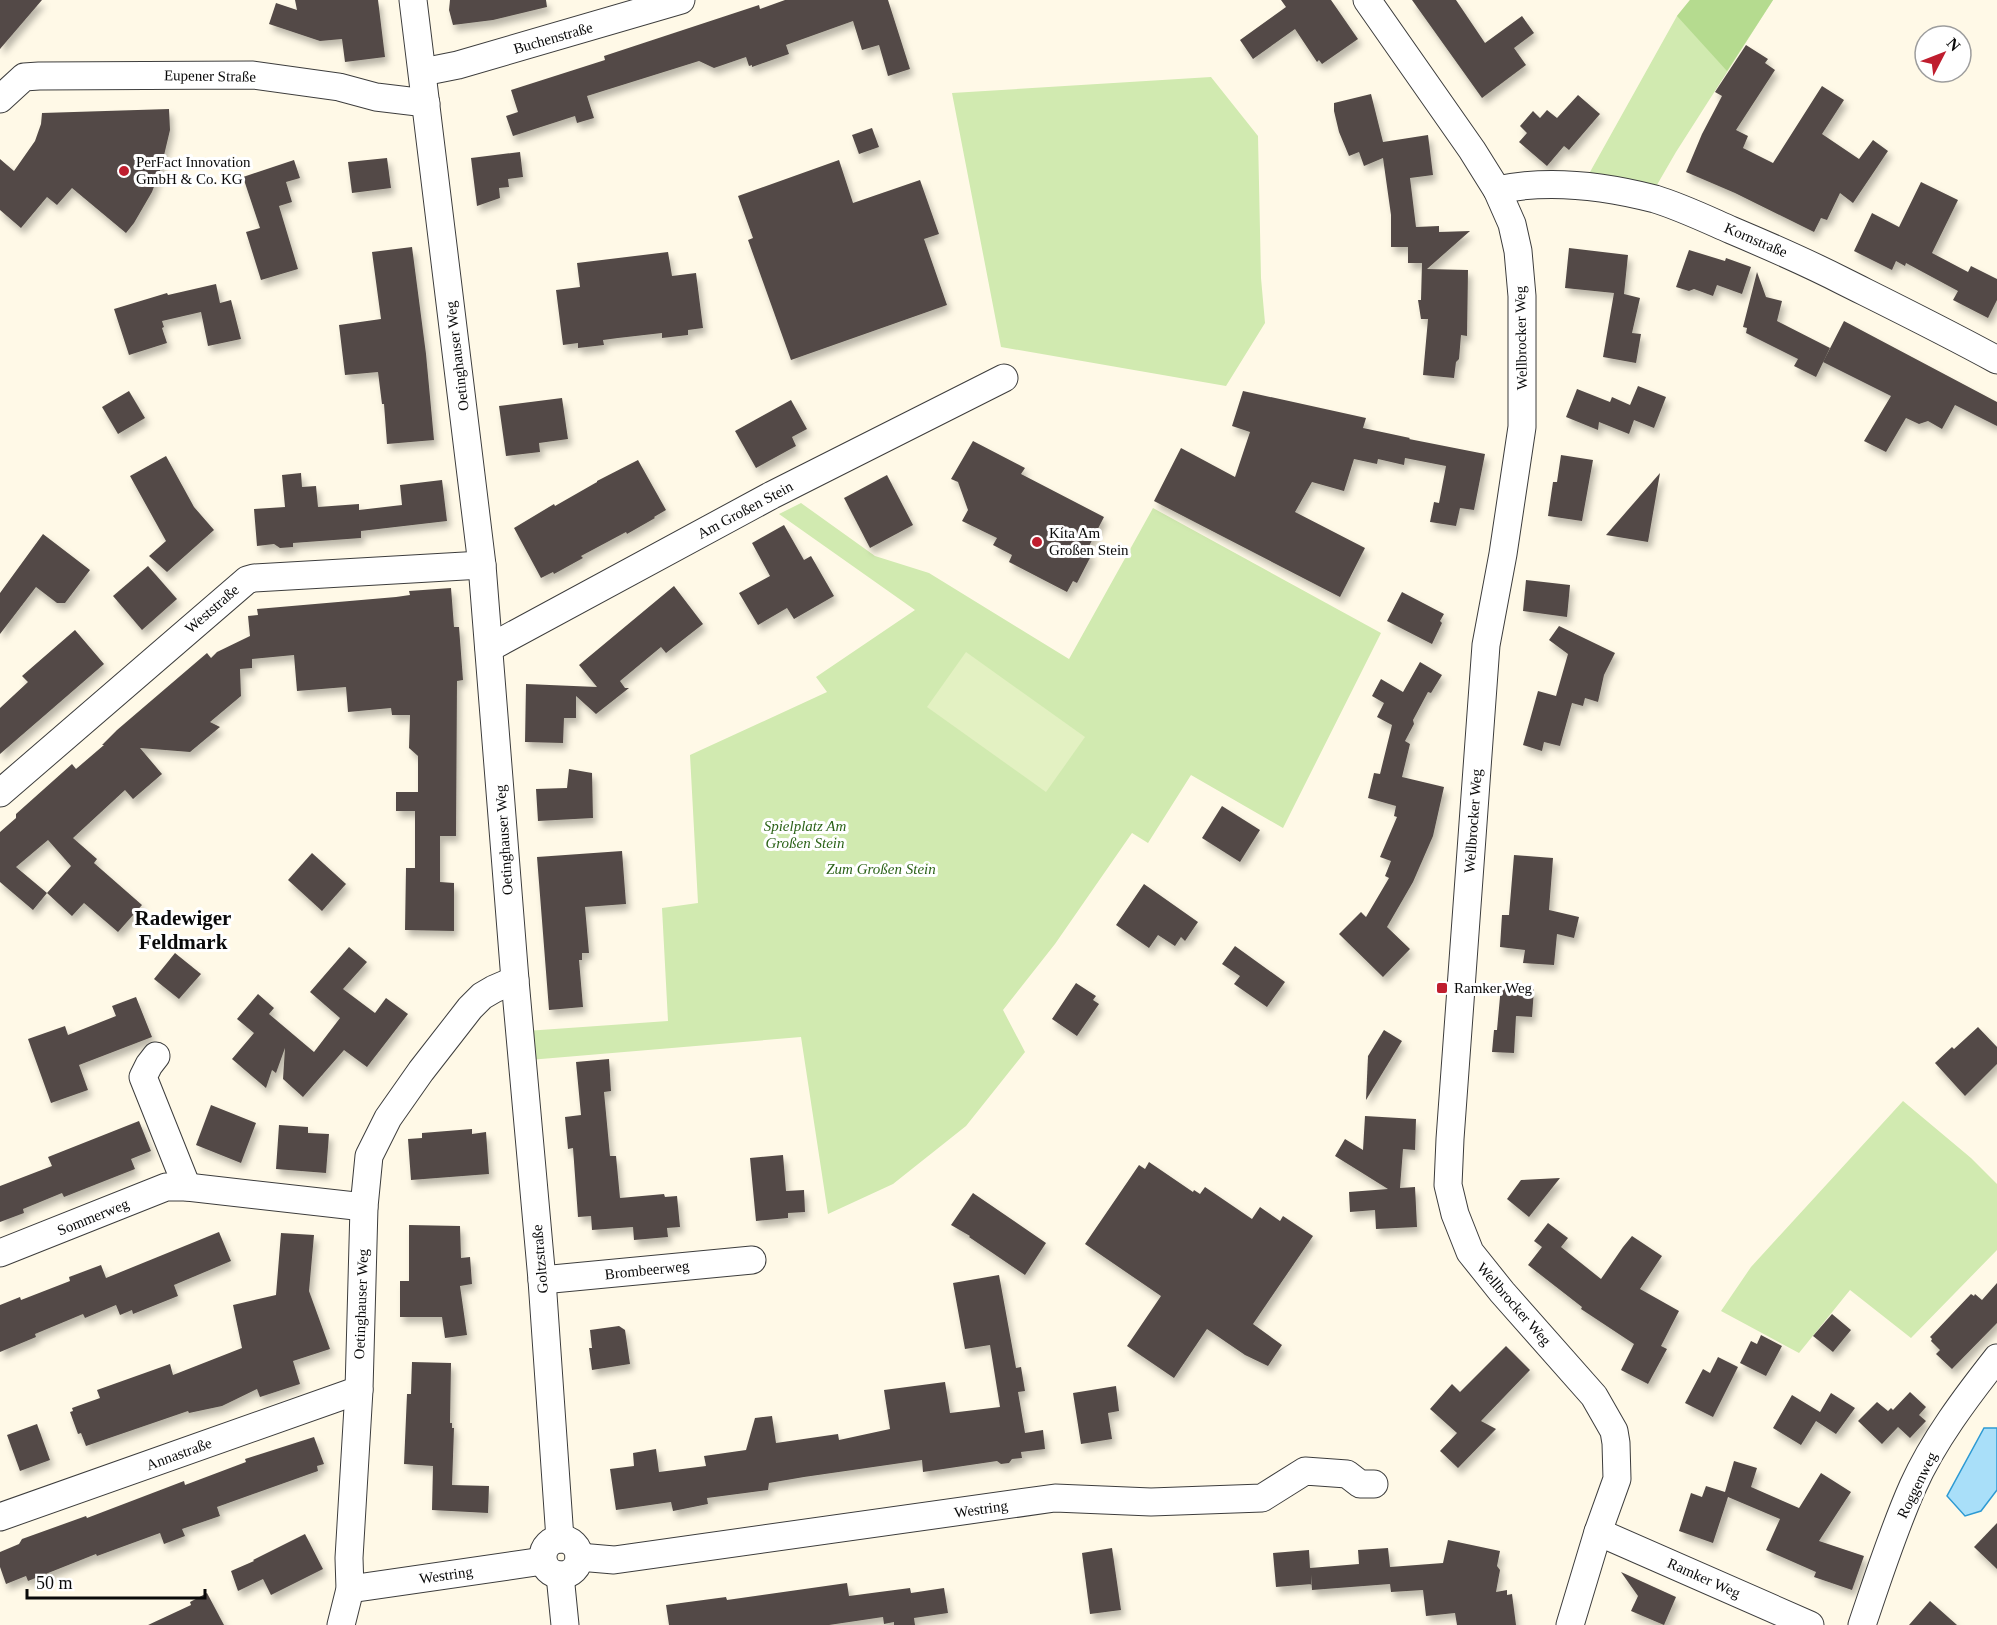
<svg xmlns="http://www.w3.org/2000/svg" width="1997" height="1625" viewBox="0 0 1997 1625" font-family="'Times New Roman',serif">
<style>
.green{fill:#d1eab0}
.forest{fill:#b5db8f}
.pitch{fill:#e3f1c2}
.water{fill:#a9dff9;stroke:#2d9ad3;stroke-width:1.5}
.building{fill:#534a46;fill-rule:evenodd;filter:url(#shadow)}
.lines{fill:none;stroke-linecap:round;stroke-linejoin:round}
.minor-casing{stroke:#3d3d3d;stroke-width:29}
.minor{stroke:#fff;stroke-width:27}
.poi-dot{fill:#bf1d2e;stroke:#fff;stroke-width:2}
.labels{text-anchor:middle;stroke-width:6;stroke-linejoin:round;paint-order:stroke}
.street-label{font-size:15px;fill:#0a0a0a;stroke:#fff}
.poi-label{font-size:15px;fill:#0a0a0a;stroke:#fff;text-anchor:start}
.park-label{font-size:15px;font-style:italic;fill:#2c6319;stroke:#fff}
.district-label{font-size:21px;font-weight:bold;fill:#0a0a0a;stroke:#fff}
</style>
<defs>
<filter id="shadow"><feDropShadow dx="3.5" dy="6" stdDeviation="3" flood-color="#0004"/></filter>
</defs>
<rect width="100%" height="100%" fill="#fff9e7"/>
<g class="green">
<polygon points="1690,0 1773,0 1676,152 1654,190 1585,181 1677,16"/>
<polygon points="1211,77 1258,136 1261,278 1265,323 1226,386 1001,347 952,93"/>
<polygon points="801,503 875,556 929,573 1069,659 1153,508 1381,633 1283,828 1191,775 1148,843 1132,833 1055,944 1003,1010 1025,1052 966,1126 893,1184 828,1214 801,1037 529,1060 526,1031 668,1021 662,908 698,903 690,755 827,692 816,677 915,610 779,514"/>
<polygon points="1903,1101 1971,1158 1997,1184 1997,1250 1911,1338 1850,1290 1799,1353 1721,1311 1751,1267"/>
</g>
<polygon class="forest" points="1690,0 1773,0 1727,71 1677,16"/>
<polygon class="pitch" points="966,652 1085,737 1046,792 927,707"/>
<polygon class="water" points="1984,1428 1997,1428 1997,1490 1981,1511 1965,1516 1947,1496"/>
<g class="building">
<polygon points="0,0 42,0 0,49"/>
<polygon points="295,0 378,0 385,57 345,62 342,39 320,41 269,24 276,3 297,10"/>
<polygon points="450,0 546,0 547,7 493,20 453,25 449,10"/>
<polygon points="785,0 888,0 910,69 888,76 879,45 862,50 853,21 786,45 789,54 752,67 752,65 749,66 746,57 714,68 699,61 587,96 594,118 577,123 575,116 513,136 506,116 518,112 511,90 605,60 604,56 759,5 760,9"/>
<polygon points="1281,0 1331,0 1358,39 1322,64 1319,60 1317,62 1295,29 1253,59 1240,40 1286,7"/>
<polygon points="1412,0 1456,0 1485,43 1522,16 1534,33 1514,48 1526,65 1482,98"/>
<polygon points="1746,45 1768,59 1765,63 1775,70 1736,130 1748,136 1743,148 1773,163 1822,86 1844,100 1822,134 1859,159 1873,140 1888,151 1853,203 1840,193 1827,220 1821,218 1814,232 1735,193 1686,172 1702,134 1722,96 1715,92"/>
<polygon points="1371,94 1383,142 1428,135 1433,175 1410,178 1416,227 1439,226 1439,232 1470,231 1427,269 1468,270 1467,336 1461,335 1459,359 1456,362 1454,378 1423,375 1428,319 1421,319 1418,300 1421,300 1422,263 1408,263 1408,247 1391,247 1391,215 1383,158 1364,166 1359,152 1349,156 1339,132 1334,111 1334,103"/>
<polygon points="1578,95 1600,114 1569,150 1564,146 1547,166 1519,142 1527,133 1520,126 1533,111 1540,118 1547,110 1557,118"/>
<polygon points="169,109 170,130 161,168 152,192 134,223 126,233 72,188 57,205 47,197 21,228 0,210 0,159 14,171 35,141 41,124 42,113"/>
<polygon points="872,128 879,147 859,154 852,135"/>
<polygon points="520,152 523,177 508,179 509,187 499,188 500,198 477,206 471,158"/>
<polygon points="387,158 391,188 352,193 348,162"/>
<polygon points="294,160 300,178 286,182 292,202 279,206 298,269 261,280 246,232 260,228 243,177"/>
<polygon points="839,160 853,203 920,180 939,234 924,239 947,305 791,360 748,240 753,238 738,196"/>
<polygon points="1921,182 1958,200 1932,253 1968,272 1971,266 1997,279 1997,300 1988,318 1953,300 1958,291 1906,263 1905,266 1896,261 1892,270 1854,251 1872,213 1899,227"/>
<polygon points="412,247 426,354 434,440 387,444 384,404 382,404 378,372 345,375 339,325 381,319 372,252"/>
<polygon points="1569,248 1628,255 1624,294 1640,298 1632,333 1641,334 1636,363 1603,357 1614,293 1565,288"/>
<polygon points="1689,250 1725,261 1726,258 1751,267 1742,294 1717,285 1713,296 1694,289 1689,291 1676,287"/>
<polygon points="668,252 672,276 696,273 703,328 688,330 688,335 662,338 662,333 618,338 603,340 604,345 578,348 578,343 563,345 556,290 580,287 577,263"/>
<polygon points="1757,272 1766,297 1782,301 1777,321 1830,348 1816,377 1794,366 1798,359 1746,333 1747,328 1743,327"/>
<polygon points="216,284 220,303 231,300 241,339 208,346 201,312 162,321 164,327 162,328 167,343 129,355 114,309 167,293 168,295"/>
<polygon points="1844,321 1997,402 1997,426 1955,405 1942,429 1928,421 1919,424 1906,418 1886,452 1864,441 1891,396 1823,362"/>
<polygon points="1638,386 1666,397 1654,428 1634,420 1629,434 1599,422 1598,430 1566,417 1577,389 1610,402 1612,397 1630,405"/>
<polygon points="129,391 145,418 118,434 102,407"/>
<polygon points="1243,391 1366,418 1363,428 1410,438 1409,439 1485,454 1474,510 1460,508 1456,526 1430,522 1434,502 1439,503 1446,466 1405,458 1404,465 1378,459 1377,464 1354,459 1344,491 1312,482 1295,512 1365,548 1340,597 1154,501 1181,448 1235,477 1250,432 1232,426"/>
<polygon points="562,398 568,439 539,443 540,452 506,456 499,406"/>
<polygon points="791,400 807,429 792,437 796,446 756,468 735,431"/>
<polygon points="973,441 1025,468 1021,474 1104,517 1086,552 1092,554 1077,583 1073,581 1067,592 1009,562 1012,555 993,545 997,538 962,521 968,510 958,482 951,479"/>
<polygon points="1561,455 1593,460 1582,521 1548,516 1553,482 1557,482"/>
<polygon points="166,456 194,507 214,530 167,572 149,556 166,541 130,476"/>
<polygon points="638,460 666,510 654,517 655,518 627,534 626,532 581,556 583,558 554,574 553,572 541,578 514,528 554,504 555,506 597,482 597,481"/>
<polygon points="301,473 302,487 316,486 318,507 359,504 359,510 402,505 400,485 442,480 447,521 361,531 361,538 293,543 293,547 280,548 274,544 257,546 254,509 285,507 282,475"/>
<polygon points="1660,473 1648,542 1606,535"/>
<polygon points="887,475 913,525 870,548 844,498"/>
<polygon points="784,525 804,560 811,556 834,596 794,619 787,608 758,625 739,593 770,576 752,543"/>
<polygon points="43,534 90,570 65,603 57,603 36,587 0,634 0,593"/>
<polygon points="148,566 177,599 142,630 113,596"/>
<polygon points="1526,580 1570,585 1567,617 1523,611"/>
<polygon points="674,586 703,624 666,653 661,647 620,681 625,688 629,688 596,714 576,696 576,718 564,718 563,743 525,742 526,684 597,687 579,665"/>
<path d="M 451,588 L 454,627 L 459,627 L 463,680 L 457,681 L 456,836 L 440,836 L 440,882 L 454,883 L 454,931 L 405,930 L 406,868 L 415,868 L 415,811 L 396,811 L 396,792 L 418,792 L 418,756 L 409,748 L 410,715 L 392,715 L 391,708 L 348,712 L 346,687 L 297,691 L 294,655 L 252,659 L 252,668 L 240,669 L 241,696 L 210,722 L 220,727 L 190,752 L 140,748 L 162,774 L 133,799 L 125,790 L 73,838 L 97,859 L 94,863 L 142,905 L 118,932 L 84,903 L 72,916 L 47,893 L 33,910 L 0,882 L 0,832 L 16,818 L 16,814 L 72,764 L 76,769 L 104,745 L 102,745 L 117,730 L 207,653 L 211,658 L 217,652 L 250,636 L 248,616 L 258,615 L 257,609 L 396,597 L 410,595 L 409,591 ZM 48,840 L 71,866 L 47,893 L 16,867 Z"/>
<polygon points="1402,592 1444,614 1440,621 1442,623 1432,644 1387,621"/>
<polygon points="1559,626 1615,653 1604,675 1598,702 1585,698 1583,706 1572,703 1560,746 1544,742 1542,751 1523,745 1538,691 1556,696 1568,654 1549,640"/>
<polygon points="75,630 104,664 0,754 0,708 28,682 22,676"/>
<polygon points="1420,662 1442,675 1431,693 1428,692 1413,720 1414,724 1405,741 1410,744 1402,777 1444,787 1433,836 1413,882 1387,927 1410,949 1383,977 1339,934 1361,912 1366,917 1389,878 1385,876 1391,861 1380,857 1397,817 1394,816 1396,806 1368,798 1374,773 1380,774 1392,725 1377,717 1384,703 1372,696 1381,679 1403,692"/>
<polygon points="569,769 592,773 593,818 538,821 536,789 567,788"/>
<polygon points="1222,806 1260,830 1240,862 1202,838"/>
<polygon points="622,851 626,904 585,907 589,953 582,953 582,960 579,960 583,1007 549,1010 537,857"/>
<polygon points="312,853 346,884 322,911 288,880"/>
<polygon points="1514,855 1553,858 1549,910 1579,917 1574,938 1557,934 1554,965 1523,963 1525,950 1500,947 1502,915 1509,915"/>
<polygon points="1144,884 1198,922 1185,941 1181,937 1175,946 1158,935 1149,948 1116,925"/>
<polygon points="1235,946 1285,982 1267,1007 1234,984 1240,976 1222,964"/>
<polygon points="349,947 367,962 343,989 375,1013 386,998 408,1014 367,1067 344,1050 303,1097 283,1079 285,1048 276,1073 272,1070 266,1088 232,1059 254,1033 237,1019 258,994 274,1008 269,1014 314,1052 340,1018 310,992"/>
<polygon points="175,953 201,974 179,999 154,979"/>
<polygon points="1076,983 1096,996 1093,1000 1099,1004 1077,1036 1052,1019"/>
<polygon points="1501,986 1534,989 1532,1017 1516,1016 1514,1053 1492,1052 1494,1030 1497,1030"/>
<polygon points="136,997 152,1037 79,1065 88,1090 51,1103 28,1039 65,1026 68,1035 116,1016 112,1006"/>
<polygon points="1978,1027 1997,1047 1997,1064 1965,1096 1935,1063 1952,1047 1954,1049"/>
<polygon points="1384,1030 1402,1041 1366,1100 1368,1056"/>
<polygon points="609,1059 611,1091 604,1092 610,1156 616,1156 620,1198 664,1194 665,1197 677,1196 680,1227 667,1228 668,1237 634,1240 633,1227 592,1230 591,1216 578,1217 573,1148 568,1149 565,1117 581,1115 576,1062"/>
<polygon points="211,1105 256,1123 241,1163 196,1145"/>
<polygon points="1365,1116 1416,1119 1415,1150 1403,1149 1400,1188 1415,1187 1417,1227 1376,1229 1375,1210 1350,1212 1349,1192 1388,1189 1335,1156 1345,1139 1363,1150"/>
<polygon points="139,1121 151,1151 131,1159 135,1169 64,1197 62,1193 23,1209 24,1213 0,1222 0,1186 52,1166 48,1157"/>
<polygon points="279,1125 308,1127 308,1133 329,1134 326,1173 276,1169"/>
<polygon points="472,1129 472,1134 486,1132 489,1174 411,1180 408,1139 422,1138 422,1133"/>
<polygon points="783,1155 786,1191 804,1190 805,1212 788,1213 788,1218 756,1221 750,1158"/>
<polygon points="1149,1162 1193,1192 1194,1190 1200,1194 1205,1187 1252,1219 1260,1207 1280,1221 1283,1216 1313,1236 1253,1324 1282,1345 1268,1366 1245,1355 1207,1329 1174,1378 1127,1346 1161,1296 1085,1244 1139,1165 1145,1169"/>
<polygon points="1560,1178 1529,1217 1507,1199 1521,1180"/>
<polygon points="973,1193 1046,1243 1025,1275 969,1237 970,1236 951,1225"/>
<polygon points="1548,1223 1568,1238 1561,1247 1601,1279 1623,1247 1632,1236 1662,1256 1640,1289 1679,1311 1661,1346 1667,1349 1648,1384 1621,1370 1634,1344 1581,1309 1582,1307 1528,1265 1542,1247 1534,1241"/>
<polygon points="409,1225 460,1226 461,1258 470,1257 472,1284 460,1286 467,1335 445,1338 442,1317 400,1317 400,1281 409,1281"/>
<polygon points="219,1232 231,1261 174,1285 178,1296 133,1314 132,1310 120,1315 116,1305 85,1318 83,1314 35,1334 36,1337 0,1352 0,1305 20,1297 21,1300 70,1281 69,1277 101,1265 106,1278"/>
<polygon points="281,1233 314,1235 309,1291 330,1349 293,1361 300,1384 260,1397 257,1389 222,1406 189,1413 188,1411 86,1446 81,1433 78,1434 70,1412 73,1411 72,1408 100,1398 97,1390 170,1364 173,1375 242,1348 233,1305 276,1295"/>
<polygon points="999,1275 1016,1368 1021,1367 1025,1391 1018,1392 1025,1433 1043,1430 1045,1449 1021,1452 1022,1458 1012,1459 1009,1463 1001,1464 997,1461 923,1472 922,1460 804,1477 769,1483 768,1490 707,1498 708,1504 673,1511 671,1502 616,1510 610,1469 634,1466 633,1453 656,1449 659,1472 706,1466 704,1456 746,1450 755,1418 772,1416 776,1443 838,1434 839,1440 890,1429 884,1390 945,1382 950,1413 1000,1407 990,1345 965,1349 953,1283"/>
<polygon points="1997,1283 1997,1323 1952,1369 1936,1354 1940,1350 1931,1341 1932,1339 1930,1337 1971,1294 1974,1296 1975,1294 1982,1300"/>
<polygon points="1832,1314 1851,1330 1833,1352 1813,1336"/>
<polygon points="619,1326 625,1330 630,1364 592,1370 589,1348 592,1348 590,1330"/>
<polygon points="1761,1335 1782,1346 1766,1376 1740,1363 1751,1341 1757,1344"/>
<polygon points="1506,1346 1530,1370 1481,1421 1496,1429 1458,1468 1440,1451 1457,1433 1430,1409 1452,1384 1460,1392"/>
<polygon points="1718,1357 1738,1367 1713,1417 1685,1403 1703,1369 1710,1373"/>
<polygon points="412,1362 451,1363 450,1423 452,1423 452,1428 454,1428 452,1485 489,1486 488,1513 432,1510 433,1466 404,1464 407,1394 411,1394"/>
<polygon points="1116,1386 1119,1411 1108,1413 1112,1439 1081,1444 1073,1393"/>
<polygon points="1910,1392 1926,1407 1919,1415 1926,1421 1910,1438 1898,1427 1882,1444 1858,1421 1877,1402 1888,1411 1891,1408 1893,1410"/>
<polygon points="1831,1393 1855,1408 1836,1434 1816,1421 1801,1445 1773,1428 1792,1395 1820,1412"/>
<polygon points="37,1424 50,1460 20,1471 7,1435"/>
<polygon points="314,1437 324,1464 317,1466 318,1471 217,1507 220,1516 182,1529 185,1536 164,1544 160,1533 97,1556 96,1554 28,1581 26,1576 6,1584 0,1567 0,1552 19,1544 22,1539 86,1516 87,1518 184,1481 185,1485 246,1462 245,1459"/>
<polygon points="1734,1461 1757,1468 1751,1487 1799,1508 1821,1473 1851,1492 1819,1541 1864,1556 1852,1590 1814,1577 1816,1572 1766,1550 1780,1519 1728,1497 1713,1543 1679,1531 1691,1493 1702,1497 1706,1486 1725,1492"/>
<polygon points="1997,1523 1997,1569 1974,1547"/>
<polygon points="305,1534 323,1569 271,1595 263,1579 238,1591 231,1571 254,1561 253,1560"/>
<polygon points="1448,1540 1500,1551 1497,1566 1500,1570 1496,1592 1507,1590 1507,1595 1512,1594 1516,1625 1457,1625 1455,1613 1426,1616 1423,1590 1391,1592 1390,1584 1312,1590 1311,1575 1312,1584 1276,1587 1273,1553 1309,1550 1310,1568 1359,1564 1358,1550 1388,1548 1390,1567 1443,1563"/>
<polygon points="1112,1548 1121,1610 1090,1614 1082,1553"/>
<polygon points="1621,1572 1676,1597 1664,1625 1631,1611 1638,1596"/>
<polygon points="847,1583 849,1596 910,1588 911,1593 944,1588 948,1613 914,1618 915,1625 894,1625 894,1622 884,1624 883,1617 829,1625 669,1625 666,1605 726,1597 727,1600"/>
<polygon points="207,1593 224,1625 148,1625 191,1605 190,1602"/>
<polygon points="1930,1601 1957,1625 1909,1625"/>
</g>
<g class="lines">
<defs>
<g id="minor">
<polyline points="413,0 482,565 515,980 542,1280 560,1539"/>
<polyline points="1367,0 1472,150 1497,190 1512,224 1518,251 1522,296 1522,427 1503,554 1486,645 1450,1139 1448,1185 1455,1214 1470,1252 1502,1292 1594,1396 1614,1431 1616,1443 1617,1479 1598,1532 1570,1625"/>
<polyline points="423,72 458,65 681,0"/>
<polyline points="0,99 24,77 39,76 253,75 339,87 376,97 426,103"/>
<path d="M 1497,190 C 1548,179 1605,186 1655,199 C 1681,207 1706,219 1731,230 C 1769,246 1806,262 1843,281 C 1895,307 1946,332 1997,360"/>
<polyline points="489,648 772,495 1004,378"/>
<polyline points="0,793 247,580 254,578 482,565"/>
<polyline points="156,1056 149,1065 143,1077 187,1187"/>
<polyline points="0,1253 166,1187 187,1187 364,1207"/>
<polyline points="542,1280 752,1260"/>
<polyline points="0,1517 359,1390"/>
<polyline points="1598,1532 1810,1625"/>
<circle cx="561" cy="1557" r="18"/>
<polyline points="579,1557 614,1560 1055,1498 1151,1502 1262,1498 1305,1471 1347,1474 1360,1484 1374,1484"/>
<polyline points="560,1575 565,1625"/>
<polyline points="350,1589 543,1561"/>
<polyline points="341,1625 350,1589 349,1558 359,1390 364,1207 369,1156 388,1118 421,1071 470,1008 482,996 494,989 515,980"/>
<path d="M 1862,1625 C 1878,1578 1893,1531 1913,1486 C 1933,1441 1967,1396 1997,1358"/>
</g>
</defs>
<use href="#minor" class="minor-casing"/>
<use href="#minor" class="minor"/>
</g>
<g class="poi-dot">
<circle cx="124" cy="171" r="6"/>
<circle cx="1037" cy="542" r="6"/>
<rect x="1436" y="982" width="12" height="12" rx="3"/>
</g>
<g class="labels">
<g class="street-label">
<text transform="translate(553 38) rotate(-16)" y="5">Buchenstraße</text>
<text transform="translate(210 76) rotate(1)" y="5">Eupener Straße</text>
<text transform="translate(1756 240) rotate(23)" y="5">Kornstraße</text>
<text transform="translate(1521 338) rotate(-91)" y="5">Wellbrocker Weg</text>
<text transform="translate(457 356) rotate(-97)" y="5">Oetinghauser Weg</text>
<text transform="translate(745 510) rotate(-28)" y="5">Am Großen Stein</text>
<text transform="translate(212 609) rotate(-41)" y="5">Weststraße</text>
<text transform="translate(1473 821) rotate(-86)" y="5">Wellbrocker Weg</text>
<text transform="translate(504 840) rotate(-94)" y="5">Oetinghauser Weg</text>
<text transform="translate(93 1217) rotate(-22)" y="5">Sommerweg</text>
<text transform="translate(540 1259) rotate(-95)" y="5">Goltzstraße</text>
<text transform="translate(647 1270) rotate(-6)" y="5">Brombeerweg</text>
<text transform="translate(361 1304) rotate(-88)" y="5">Oetinghauser Weg</text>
<text transform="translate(1514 1304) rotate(49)" y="5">Wellbrocker Weg</text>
<text transform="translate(179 1454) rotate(-20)" y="5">Annastraße</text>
<text transform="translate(1917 1485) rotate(-64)" y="5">Roggenweg</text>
<text transform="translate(981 1509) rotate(-8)" y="5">Westring</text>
<text transform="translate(446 1575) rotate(-8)" y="5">Westring</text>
<text transform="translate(1704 1578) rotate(24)" y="5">Ramker Weg</text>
</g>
<g class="poi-label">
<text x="136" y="167">PerFact Innovation<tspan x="136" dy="17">GmbH &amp; Co. KG</tspan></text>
<text x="1049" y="538">Kita Am<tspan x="1049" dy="17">Großen Stein</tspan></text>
<text x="1454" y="993">Ramker Weg</text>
</g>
<g class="park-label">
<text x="805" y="831">Spielplatz Am<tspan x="805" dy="17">Großen Stein</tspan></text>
<text x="881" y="874">Zum Großen Stein</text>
</g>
<g class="district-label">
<text x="183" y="925">Radewiger<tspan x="183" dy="24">Feldmark</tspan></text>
</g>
</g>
<g transform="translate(1943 54) rotate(48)"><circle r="28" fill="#ffffff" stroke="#9d9d9d" stroke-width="1.5"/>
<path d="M0-4.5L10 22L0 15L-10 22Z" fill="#bf1d2e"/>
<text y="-9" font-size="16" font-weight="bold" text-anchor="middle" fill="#0a0a0a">N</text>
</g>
<path d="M27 1589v9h178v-9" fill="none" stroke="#0a0a0a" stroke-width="3"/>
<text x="36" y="1589" font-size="18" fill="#0a0a0a" stroke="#ffffff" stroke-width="4.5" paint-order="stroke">50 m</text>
</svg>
